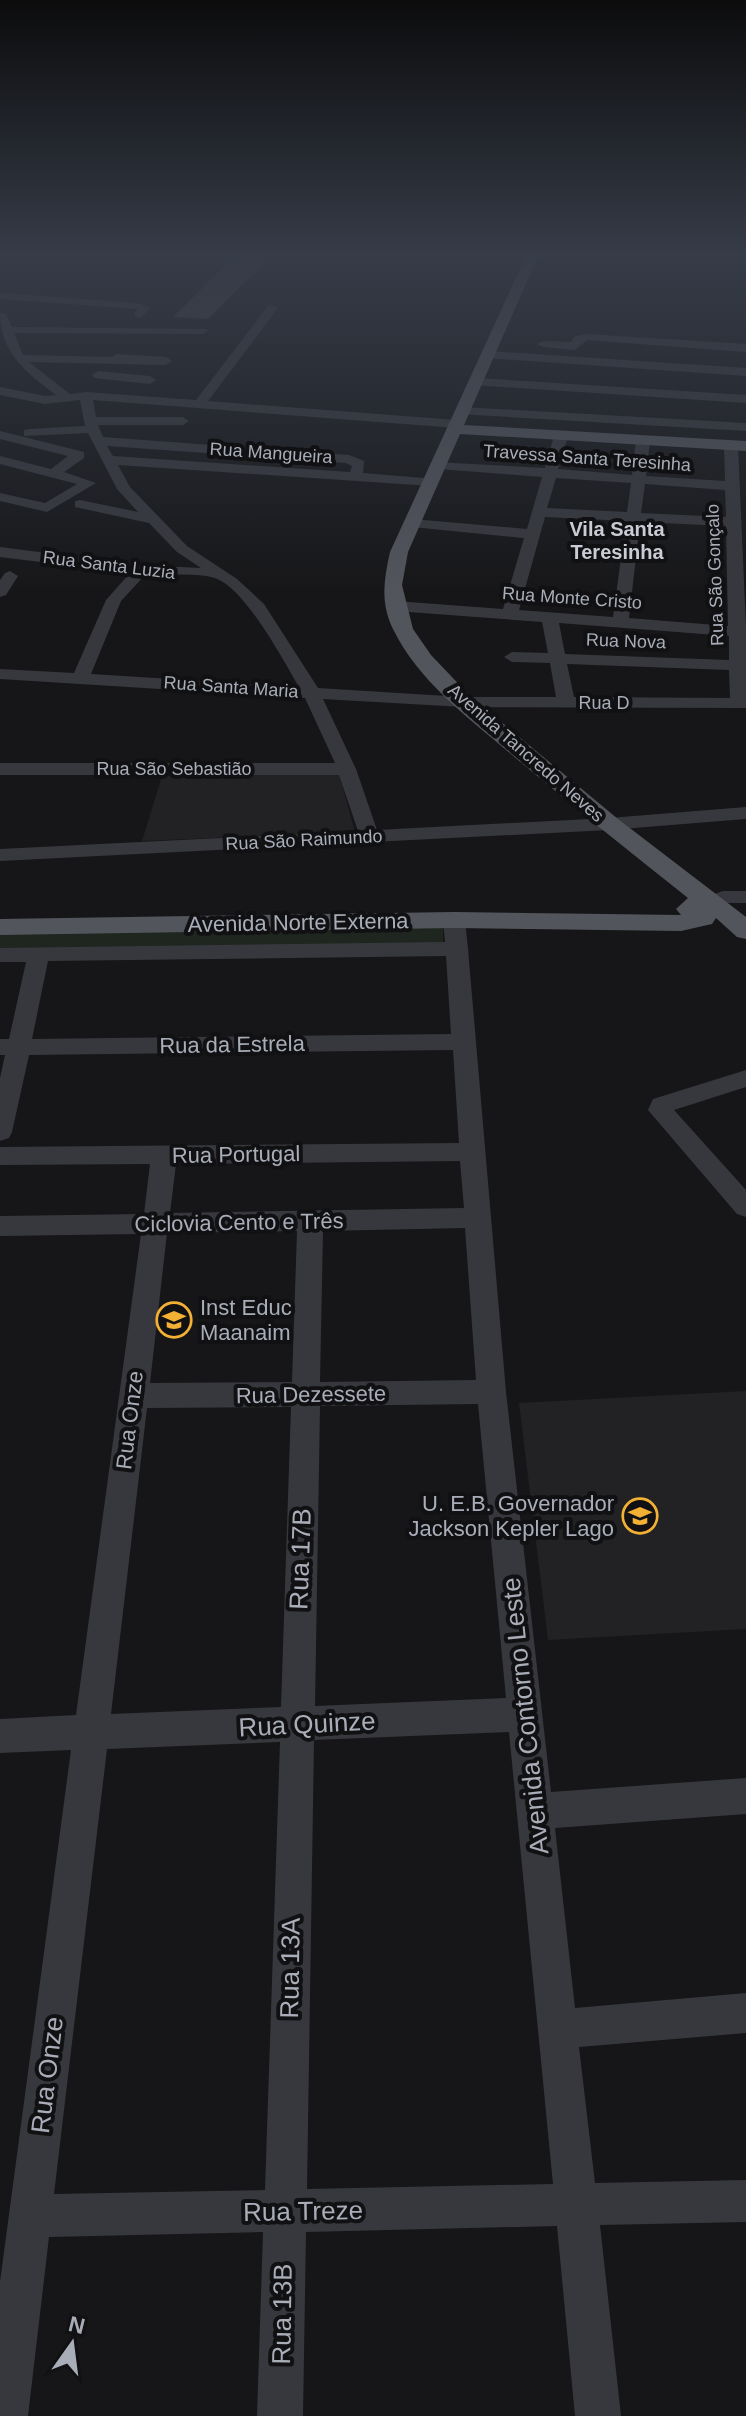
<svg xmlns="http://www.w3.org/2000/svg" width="746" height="2416" viewBox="0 0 746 2416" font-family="Arial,sans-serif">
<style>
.built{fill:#222225}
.green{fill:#1e261f}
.building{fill:#404145}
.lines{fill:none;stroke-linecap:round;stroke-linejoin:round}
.minor{fill:#37383d;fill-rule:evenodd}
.major{fill:#53555c;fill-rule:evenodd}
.labels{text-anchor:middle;stroke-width:8;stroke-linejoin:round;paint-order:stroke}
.far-street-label{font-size:18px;fill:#a8adb8;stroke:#111113}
.far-neighbourhood-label{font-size:20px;font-weight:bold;fill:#c9ccd4;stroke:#111113}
.street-label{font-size:22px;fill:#a8adb8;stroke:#111113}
.poi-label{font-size:22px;fill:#a8adb8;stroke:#111113;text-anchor:start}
.near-street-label{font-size:26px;fill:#a8adb8;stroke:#111113}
</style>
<rect width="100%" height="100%" fill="#161618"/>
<g class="built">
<polygon points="339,773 355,832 142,841 162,776"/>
<polygon points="746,1391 746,1629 548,1640 519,1403"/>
</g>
<polygon class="green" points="443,924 443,944 0,950 0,933"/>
<polygon class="building" points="234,257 267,260 208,319 173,317"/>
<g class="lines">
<g class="minor">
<polygon points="0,293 137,303 151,308 140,318 134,315 137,309 0,299"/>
<path d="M 272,305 L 278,308 L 208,401 L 457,420 L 463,424 L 457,428 L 93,400 L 96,417 L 183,417 L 189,421 L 183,425 L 98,425 L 103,437 L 349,455 L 364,461 L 363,473 L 436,479 L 438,482 L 431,486 L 118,465 L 130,487 L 187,546 L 237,579 L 264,604 L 318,688 L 463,697 L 556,697 L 550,663 L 512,662 L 504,657 L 512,652 L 548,653 L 542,622 L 395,611 L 387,606 L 395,601 L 503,609 L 524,538 L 412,527 L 405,523 L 412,519 L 527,529 L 542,477 L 439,469 L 434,468 L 434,462 L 545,468 L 554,436 L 561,432 L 568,436 L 558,469 L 632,475 L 636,441 L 643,437 L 650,441 L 646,476 L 725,481 L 724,445 L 731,441 L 738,445 L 746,627 L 746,708 L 463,707 L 323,699 L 356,769 L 377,830 L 609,818 L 746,807 L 746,819 L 609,830 L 0,861 L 0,849 L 358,831 L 339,775 L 0,775 L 0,763 L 335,763 L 305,698 L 0,679 L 0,669 L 74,673 L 106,600 L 130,573 L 0,557 L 0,547 L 141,565 L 201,568 L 177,552 L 149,523 L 75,507 L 75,501 L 80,500 L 138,512 L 117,489 L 88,433 L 24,436 L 24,430 L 29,429 L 85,426 L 80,400 L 45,404 L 0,395 L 0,387 L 45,396 L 56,395 C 27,373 0,353 0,313 L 6,314 L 12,327 L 206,329 L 208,331 L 202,334 L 14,333 L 23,355 L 112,357 L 117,354 L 166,357 L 172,361 L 166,365 L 29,362 L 70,394 L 86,392 L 196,400 L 268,306 ZM 107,446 L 346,463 L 352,466 L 350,472 L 113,456 ZM 556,478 L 631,483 L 627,512 L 547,508 ZM 645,484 L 725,490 L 726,517 L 641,513 ZM 545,517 L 626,521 L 613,617 L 519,610 ZM 640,522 L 726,526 L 728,626 L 629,618 ZM 145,575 C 166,576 195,572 215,578 C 245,588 283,660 299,687 L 91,674 L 121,601 ZM 559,623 L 729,636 L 729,660 L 565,654 ZM 567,664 L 729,670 L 730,698 L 574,697 Z"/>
<polygon points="587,334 746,344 746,352 587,340 575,350 543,347 537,344 543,341 571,342 575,336"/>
<polygon points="489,351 746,368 746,376 485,358 483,355"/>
<polygon points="98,371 150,376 156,380 150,384 94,378 92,375"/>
<polygon points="477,378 746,395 746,403 473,385 471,382"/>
<polygon points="463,407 746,423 746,431 458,414 457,411"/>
<polygon points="0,431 84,452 84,458 64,472 96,483 47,512 0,501 0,493 45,503 77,484 0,464 0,456 51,469 68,456 0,439"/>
<polygon points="10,571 18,576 6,595 0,597 0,580 5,573"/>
<polygon points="723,891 746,891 746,903 726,903 710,908 700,902 703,898"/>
<path d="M 454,913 L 465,920 L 468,949 L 506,1392 L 551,1792 L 746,1778 L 746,1814 L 555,1828 L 575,2008 L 746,1993 L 746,2033 L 579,2047 L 595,2183 L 746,2180 L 746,2222 L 600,2225 L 621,2416 L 575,2416 L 557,2226 L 306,2232 L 303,2416 L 257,2416 L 263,2232 L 49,2237 L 28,2416 L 0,2416 L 0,2282 L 71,1750 L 0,1753 L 0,1719 L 76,1715 L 141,1234 L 0,1236 L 0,1216 L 144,1214 L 150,1164 L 0,1165 L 0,1147 L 459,1143 L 453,1050 L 29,1055 L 12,1132 L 9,1138 L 0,1141 L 0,1078 L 5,1055 L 0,1055 L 0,1039 L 9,1039 L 26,962 L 0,962 L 0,948 L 445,942 L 443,920 ZM 446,956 L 451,1034 L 32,1039 L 48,961 ZM 460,1161 L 464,1208 L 170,1213 L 176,1164 ZM 465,1228 L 476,1380 L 320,1382 L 323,1231 ZM 297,1231 L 292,1382 L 150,1383 L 167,1233 ZM 478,1404 L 506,1698 L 315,1706 L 320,1406 ZM 291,1407 L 281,1707 L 111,1714 L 147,1408 ZM 509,1732 L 553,2184 L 307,2189 L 314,1740 ZM 280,1742 L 265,2190 L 54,2194 L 107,1749 Z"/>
<polygon points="746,1070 746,1087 674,1110 746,1190 746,1217 737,1214 648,1110 653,1099"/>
</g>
<path class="major" d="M 526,256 L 538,256 L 464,425 L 746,441 L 746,451 L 460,434 L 408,552 L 402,585 L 413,629 L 431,655 L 471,697 L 618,819 L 746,917 L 746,939 L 737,937 L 716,918 L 712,924 L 681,931 L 454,928 L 0,935 L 0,919 L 454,912 L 681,915 L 676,909 L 688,898 C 631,853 574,807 518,760 C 474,722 419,683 393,629 C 380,603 384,579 390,552 Z"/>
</g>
<linearGradient id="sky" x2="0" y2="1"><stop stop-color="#0c0c0d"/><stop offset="0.43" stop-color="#363c48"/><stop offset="1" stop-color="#363c48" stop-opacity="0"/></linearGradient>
<rect width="746" height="594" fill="url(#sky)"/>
<defs>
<symbol id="school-ring" viewBox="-11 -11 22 22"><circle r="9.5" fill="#111113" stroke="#f2b134" stroke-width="1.5"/><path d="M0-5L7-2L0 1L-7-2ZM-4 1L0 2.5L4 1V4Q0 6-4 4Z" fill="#f2b134"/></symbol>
</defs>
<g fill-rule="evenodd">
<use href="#school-ring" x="154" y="1300" width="40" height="40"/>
<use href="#school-ring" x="620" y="1496" width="40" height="40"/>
</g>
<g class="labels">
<g class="far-street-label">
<text transform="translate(271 453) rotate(4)" y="6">Rua Mangueira</text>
<text transform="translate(587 458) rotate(4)" y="6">Travessa Santa Teresinha</text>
<text transform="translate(109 565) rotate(7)" y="6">Rua Santa Luzia</text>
<text transform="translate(715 575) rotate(-92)" y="6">Rua São Gonçalo</text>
<text transform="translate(572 598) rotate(4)" y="6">Rua Monte Cristo</text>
<text transform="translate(626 641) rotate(2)" y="6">Rua Nova</text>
<text transform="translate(231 687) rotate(4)" y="6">Rua Santa Maria</text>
<text x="604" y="709">Rua D</text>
<text transform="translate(526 753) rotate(41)" y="6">Avenida Tancredo Neves</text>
<text x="174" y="775">Rua São Sebastião</text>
<text transform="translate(304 840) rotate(-3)" y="6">Rua São Raimundo</text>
</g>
<g class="far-neighbourhood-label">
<text x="617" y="536">Vila Santa<tspan x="617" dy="23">Teresinha</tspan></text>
</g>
<g class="street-label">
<text transform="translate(298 922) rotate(-1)" y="8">Avenida Norte Externa</text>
<text transform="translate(232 1044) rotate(-1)" y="8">Rua da Estrela</text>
<text transform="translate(236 1154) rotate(-1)" y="8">Rua Portugal</text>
<text transform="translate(239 1222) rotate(-1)" y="8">Ciclovia Cento e Três</text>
<text transform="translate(311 1394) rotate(-1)" y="8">Rua Dezessete</text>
<text transform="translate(129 1420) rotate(-83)" y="8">Rua Onze</text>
</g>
<g class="poi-label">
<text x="200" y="1315">Inst Educ<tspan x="200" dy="25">Maanaim</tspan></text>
<text x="614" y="1511" text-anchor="end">U. E.B. Governador<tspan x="614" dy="25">Jackson Kepler Lago</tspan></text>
</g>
<g class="near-street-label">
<text transform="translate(300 1559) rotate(-88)" y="9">Rua 17B</text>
<text transform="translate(525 1716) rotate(-96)" y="9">Avenida Contorno Leste</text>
<text transform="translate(307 1724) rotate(-3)" y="9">Rua Quinze</text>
<text transform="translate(290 1968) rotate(-89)" y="9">Rua 13A</text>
<text transform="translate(47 2075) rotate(-83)" y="9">Rua Onze</text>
<text transform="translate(303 2211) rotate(-1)" y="9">Rua Treze</text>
<text transform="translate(282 2314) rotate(-89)" y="9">Rua 13B</text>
</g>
</g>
<g transform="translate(72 2344) rotate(14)" stroke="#111113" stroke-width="6" paint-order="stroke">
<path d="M0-6L14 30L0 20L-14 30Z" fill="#a8adb8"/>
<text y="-12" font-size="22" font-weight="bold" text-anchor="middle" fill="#a8adb8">N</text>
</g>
</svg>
